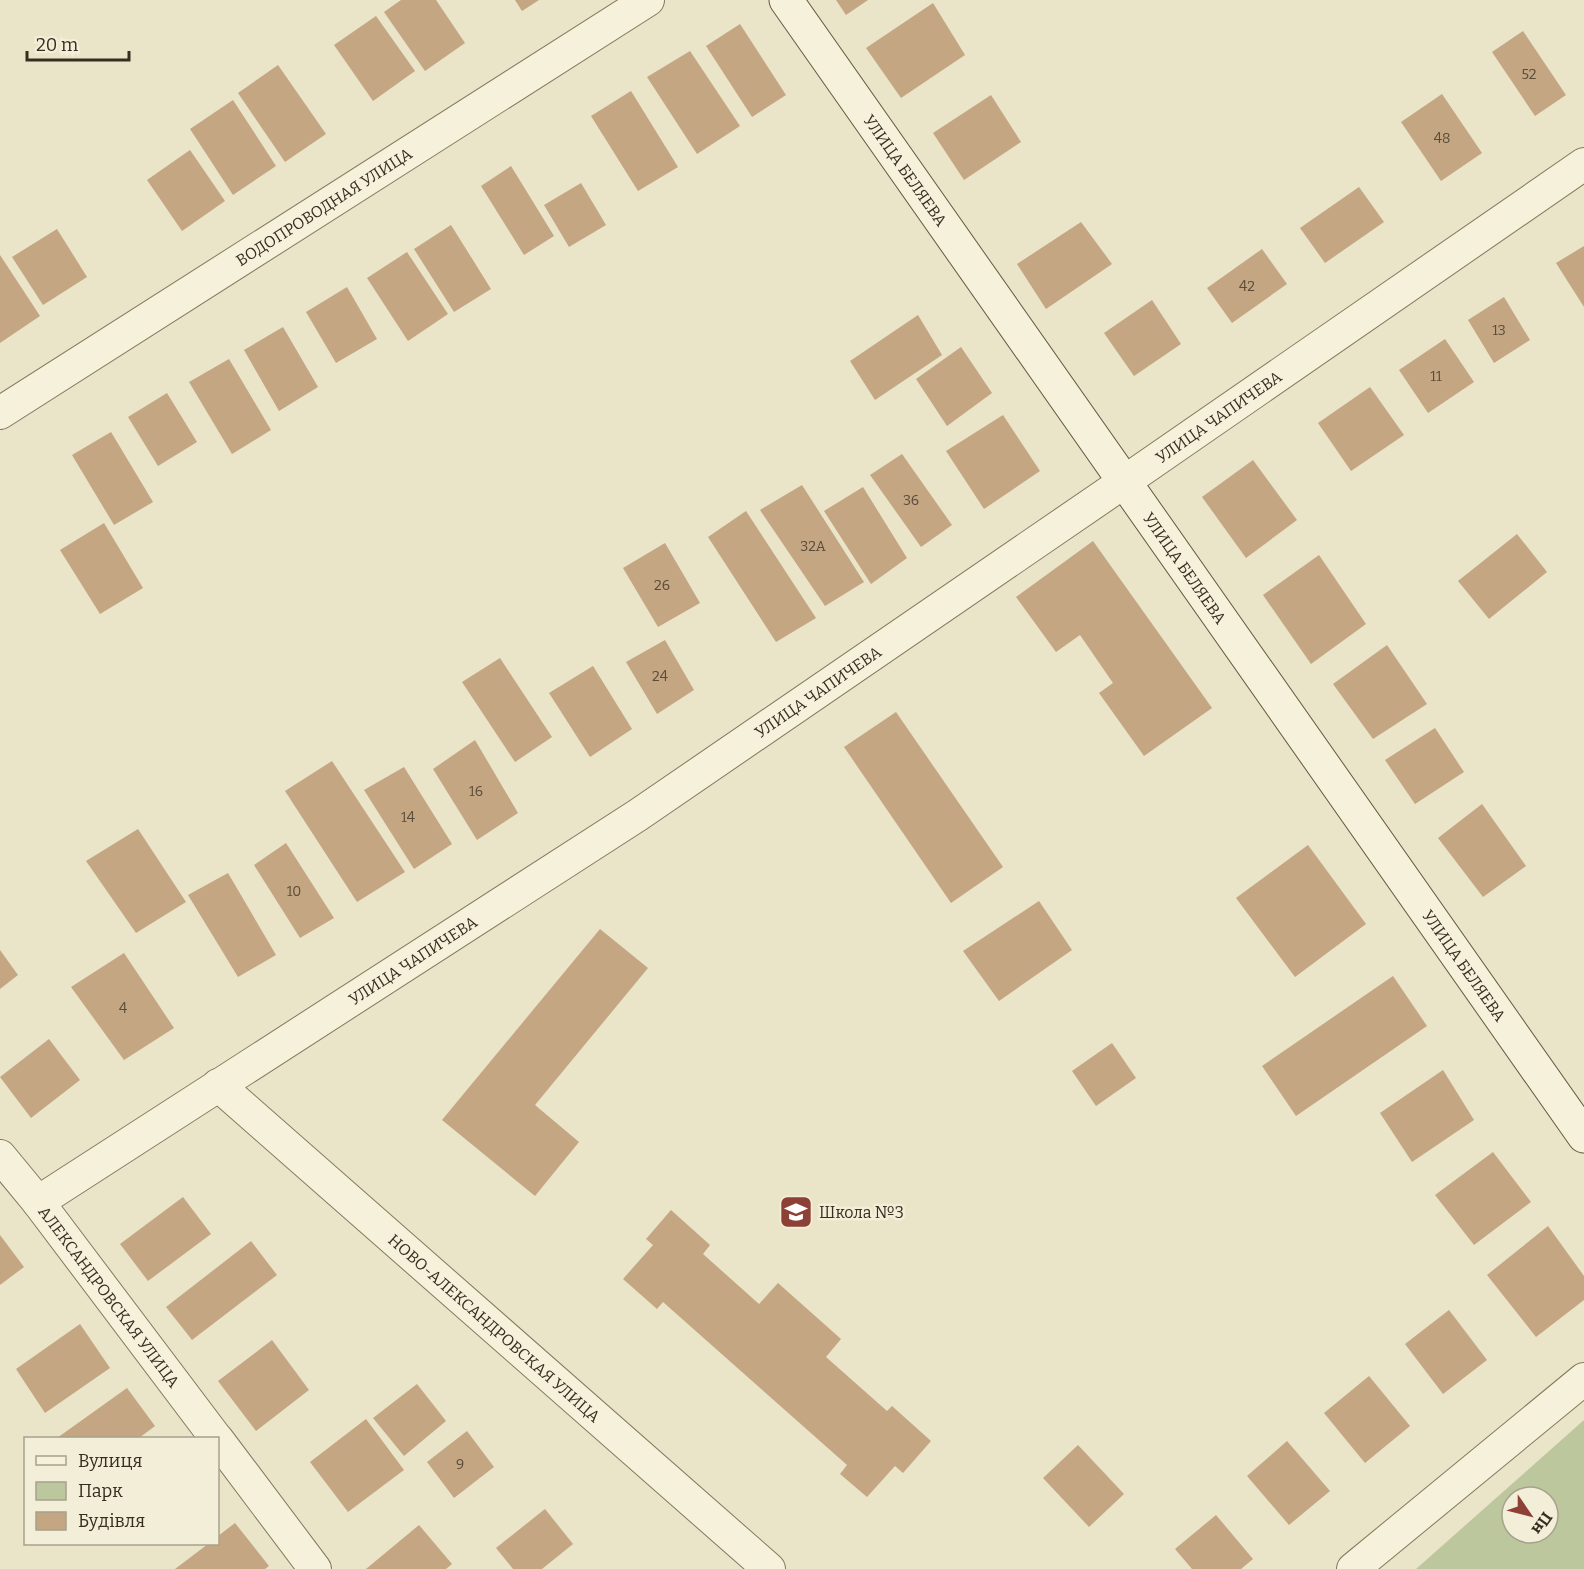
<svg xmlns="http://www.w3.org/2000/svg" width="1584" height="1569" viewBox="0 0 1584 1569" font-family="Bitter,serif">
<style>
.green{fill:#bdc79d;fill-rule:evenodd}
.building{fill:#c4a682}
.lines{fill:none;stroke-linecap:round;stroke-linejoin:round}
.street-casing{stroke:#84785f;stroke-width:34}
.secondary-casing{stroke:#665942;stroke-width:35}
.street{stroke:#f6f1da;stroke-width:32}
.secondary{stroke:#f6f1da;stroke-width:33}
.labels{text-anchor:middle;stroke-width:5;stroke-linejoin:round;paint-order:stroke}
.number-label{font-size:14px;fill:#5a4c39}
.street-label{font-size:16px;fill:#362e21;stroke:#f2eed7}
.poi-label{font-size:16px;fill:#362e21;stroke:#f2eed7;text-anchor:start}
</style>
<rect width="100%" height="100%" fill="#eae4c8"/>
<path class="green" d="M 1584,1420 L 1584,1569 L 1416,1569 ZM 1512,1497 L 1548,1497 L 1548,1533 L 1512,1533 Z"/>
<g class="building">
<polygon points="401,0 436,0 465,43 425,71 384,12"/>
<polygon points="515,0 539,0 522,11"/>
<polygon points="836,0 868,0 846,15"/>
<polygon points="933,3 965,55 901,98 866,48"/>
<polygon points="376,16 415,71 373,101 334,45"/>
<polygon points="740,24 786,95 752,117 706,46"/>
<polygon points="1523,31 1566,95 1535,116 1492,52"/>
<polygon points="690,51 740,126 697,154 647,77"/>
<polygon points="278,65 326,134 285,162 238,93"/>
<polygon points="631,91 678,167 638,191 591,116"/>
<polygon points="1442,94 1482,153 1441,181 1401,122"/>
<polygon points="991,95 1021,142 964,180 933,133"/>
<polygon points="233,100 276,166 233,195 190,129"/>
<polygon points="190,150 225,201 182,231 147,180"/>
<polygon points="511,166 554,236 524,255 481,186"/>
<polygon points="581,183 606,225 569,247 544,205"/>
<polygon points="1359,187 1384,222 1325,263 1300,228"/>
<polygon points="1081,222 1112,264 1046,309 1017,264"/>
<polygon points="451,225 491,289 454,312 414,249"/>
<polygon points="57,229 87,277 43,305 12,257"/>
<polygon points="1584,246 1584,307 1556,263"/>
<polygon points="1262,249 1287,284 1232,323 1207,288"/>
<polygon points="407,252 448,314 408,341 367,278"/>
<polygon points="0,255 40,316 0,343"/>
<polygon points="347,287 377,339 336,363 306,312"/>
<polygon points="1504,297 1530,340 1494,363 1468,320"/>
<polygon points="1152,300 1181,344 1134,376 1104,333"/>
<polygon points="918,315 942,355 875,400 850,361"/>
<polygon points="283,327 318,387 279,411 244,350"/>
<polygon points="1445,339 1474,382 1428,413 1399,370"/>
<polygon points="961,347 992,393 947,426 916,379"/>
<polygon points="229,359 271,430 232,454 189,382"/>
<polygon points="1370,387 1404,435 1351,471 1318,423"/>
<polygon points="167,393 197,442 158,466 128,417"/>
<polygon points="1003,415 1040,471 984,509 946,451"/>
<polygon points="111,432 153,502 114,525 72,455"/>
<polygon points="902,454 952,525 921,547 870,475"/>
<polygon points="1253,460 1297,520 1246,558 1202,497"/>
<polygon points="802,485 864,582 825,606 760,510"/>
<polygon points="863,487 907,558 871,584 824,511"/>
<polygon points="746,511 816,618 776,642 708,537"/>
<polygon points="104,523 143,588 100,614 60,550"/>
<polygon points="1517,534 1547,572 1489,619 1458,581"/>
<polygon points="1093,541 1212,708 1144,756 1099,693 1113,683 1080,635 1056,652 1016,597"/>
<polygon points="665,543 700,603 658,627 623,568"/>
<polygon points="1319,555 1366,624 1311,664 1263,595"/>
<polygon points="665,640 694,690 657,714 626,662"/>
<polygon points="1387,645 1427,704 1373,739 1333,684"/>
<polygon points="500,658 552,737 515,762 462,682"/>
<polygon points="593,666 632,729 590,757 549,693"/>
<polygon points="896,712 1003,867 951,903 844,747"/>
<polygon points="1435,728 1464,772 1415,804 1385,760"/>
<polygon points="475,740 518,813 477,840 433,769"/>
<polygon points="332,761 405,872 357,902 285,791"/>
<polygon points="404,767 452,844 414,869 364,790"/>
<polygon points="1482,804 1526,866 1483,897 1438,838"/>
<polygon points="138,829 186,902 136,933 86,861"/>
<polygon points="286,843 334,918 300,938 254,865"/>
<polygon points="1308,845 1366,924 1295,977 1236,898"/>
<polygon points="228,873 276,955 238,977 188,895"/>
<polygon points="1039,901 1072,950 999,1001 963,951"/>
<polygon points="600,929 648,968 535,1105 579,1142 535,1196 442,1120"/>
<polygon points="0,950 18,975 0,989"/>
<polygon points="124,953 174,1028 124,1060 71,987"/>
<polygon points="1393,976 1427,1026 1296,1116 1262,1066"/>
<polygon points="49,1039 80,1080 31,1118 0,1077"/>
<polygon points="1112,1043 1136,1078 1096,1106 1072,1071"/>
<polygon points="1443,1070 1474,1120 1412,1162 1380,1113"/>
<polygon points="1493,1152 1531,1202 1474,1245 1435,1195"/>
<polygon points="183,1197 211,1234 148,1281 120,1244"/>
<polygon points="671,1210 710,1245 703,1254 759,1304 778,1283 841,1339 826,1357 887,1411 892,1406 931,1441 903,1473 895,1466 867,1497 840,1474 847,1465 663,1302 657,1309 623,1279 653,1245 646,1239"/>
<polygon points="1548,1226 1584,1276 1584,1300 1536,1337 1487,1275"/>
<polygon points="0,1235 24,1267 0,1285"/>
<polygon points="251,1241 277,1275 192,1340 166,1307"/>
<polygon points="1449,1310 1487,1360 1443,1394 1405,1344"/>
<polygon points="80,1324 110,1368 45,1413 16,1369"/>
<polygon points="272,1340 309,1390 256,1431 218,1381"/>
<polygon points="1369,1376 1410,1426 1365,1463 1324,1413"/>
<polygon points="417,1384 446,1421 404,1456 373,1418"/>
<polygon points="127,1388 155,1426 139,1438 57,1438"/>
<polygon points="366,1419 404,1470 348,1512 310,1462"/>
<polygon points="467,1431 494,1467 454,1498 427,1462"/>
<polygon points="1287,1441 1330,1491 1289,1525 1247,1476"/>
<polygon points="1078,1445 1124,1494 1089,1527 1043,1478"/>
<polygon points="545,1509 573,1544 542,1569 513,1569 496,1548"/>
<polygon points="1216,1515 1253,1559 1241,1569 1192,1569 1175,1549"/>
<polygon points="235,1523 269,1566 265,1569 175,1569 208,1544 218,1544 218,1536"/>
<polygon points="419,1525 452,1564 446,1569 366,1569"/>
</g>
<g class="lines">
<defs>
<g id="street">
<path id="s1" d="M 0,413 L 648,0"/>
<path id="s2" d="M 218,1085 L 769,1569"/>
<path id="s3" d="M 0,1156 L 38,1202 L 216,1438"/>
<path id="s4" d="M 38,1202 L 638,815 L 1124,482 L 1584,164"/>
<polyline points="218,1440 315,1569"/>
<polyline points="1353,1569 1584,1379"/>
</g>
<g id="secondary">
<path id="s5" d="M 786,0 L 1584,1136"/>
</g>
</defs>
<use href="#street" class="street-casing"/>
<use href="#secondary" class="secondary-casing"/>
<use href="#street" class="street"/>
<use href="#secondary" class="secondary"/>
</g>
<defs>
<symbol id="school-square" viewBox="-11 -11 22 22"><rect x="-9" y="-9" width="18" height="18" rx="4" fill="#8d4035" stroke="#f2eed7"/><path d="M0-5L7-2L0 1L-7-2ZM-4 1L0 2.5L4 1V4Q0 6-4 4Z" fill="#fff"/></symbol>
</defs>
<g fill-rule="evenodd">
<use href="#school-square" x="777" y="1193" width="38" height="38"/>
</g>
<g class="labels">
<g class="number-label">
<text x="1529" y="79">52</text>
<text x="1442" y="143">48</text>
<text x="1247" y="291">42</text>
<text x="1499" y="335">13</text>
<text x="1436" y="381">11</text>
<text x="911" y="505">36</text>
<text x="813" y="551">32А</text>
<text x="662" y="590">26</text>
<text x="660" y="681">24</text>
<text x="476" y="796">16</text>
<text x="408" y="822">14</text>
<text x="294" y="896">10</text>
<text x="123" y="1013">4</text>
<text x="460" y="1469">9</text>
</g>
<g class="street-label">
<text dy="6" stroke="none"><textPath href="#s5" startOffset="208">УЛИЦА БЕЛЯЕВА</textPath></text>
<text dy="6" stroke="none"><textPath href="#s1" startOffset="384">ВОДОПРОВОДНАЯ УЛИЦА</textPath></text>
<text dy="6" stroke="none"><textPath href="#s4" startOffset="1418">УЛИЦА ЧАПИЧЕВА</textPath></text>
<text dy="6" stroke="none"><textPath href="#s5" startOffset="694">УЛИЦА БЕЛЯЕВА</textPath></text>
<text dy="6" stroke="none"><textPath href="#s4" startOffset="932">УЛИЦА ЧАПИЧЕВА</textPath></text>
<text dy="6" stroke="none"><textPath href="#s4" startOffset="446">УЛИЦА ЧАПИЧЕВА</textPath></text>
<text dy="6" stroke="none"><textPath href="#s5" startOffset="1180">УЛИЦА БЕЛЯЕВА</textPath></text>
<text dy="6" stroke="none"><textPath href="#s3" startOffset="178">АЛЕКСАНДРОВСКАЯ УЛИЦА</textPath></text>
<text dy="6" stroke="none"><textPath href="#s2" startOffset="368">НОВО-АЛЕКСАНДРОВСКАЯ УЛИЦА</textPath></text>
</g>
<g class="poi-label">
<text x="819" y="1218">Школа №3</text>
</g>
</g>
<rect x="24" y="1437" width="195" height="108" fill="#f2eed7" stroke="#a7a18e" stroke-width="1.5"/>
<rect x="36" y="1456" width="30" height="9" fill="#f6f1da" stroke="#a7a18e" stroke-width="1.5"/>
<text x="78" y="1467" font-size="18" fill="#362e21">Вулиця</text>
<rect x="36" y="1482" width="30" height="18" fill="#bdc79d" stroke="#a7a18e" stroke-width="1.5"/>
<text x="78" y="1497" font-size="18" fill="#362e21">Парк</text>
<rect x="36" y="1512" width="30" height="18" fill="#c4a682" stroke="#a7a18e" stroke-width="1.5"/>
<text x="78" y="1527" font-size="18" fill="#362e21">Будівля</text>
<g transform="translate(1530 1515) rotate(125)"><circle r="28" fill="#f2eed7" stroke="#a7a18e" stroke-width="1.5"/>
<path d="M0-4.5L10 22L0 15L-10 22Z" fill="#8d4035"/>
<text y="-9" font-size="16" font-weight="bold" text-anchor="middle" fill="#362e21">Пн</text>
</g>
<path d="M27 51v9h102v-9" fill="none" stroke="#362e21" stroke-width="3"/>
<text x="36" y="51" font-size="18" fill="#362e21" stroke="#f2eed7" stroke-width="4.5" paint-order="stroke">20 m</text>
</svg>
